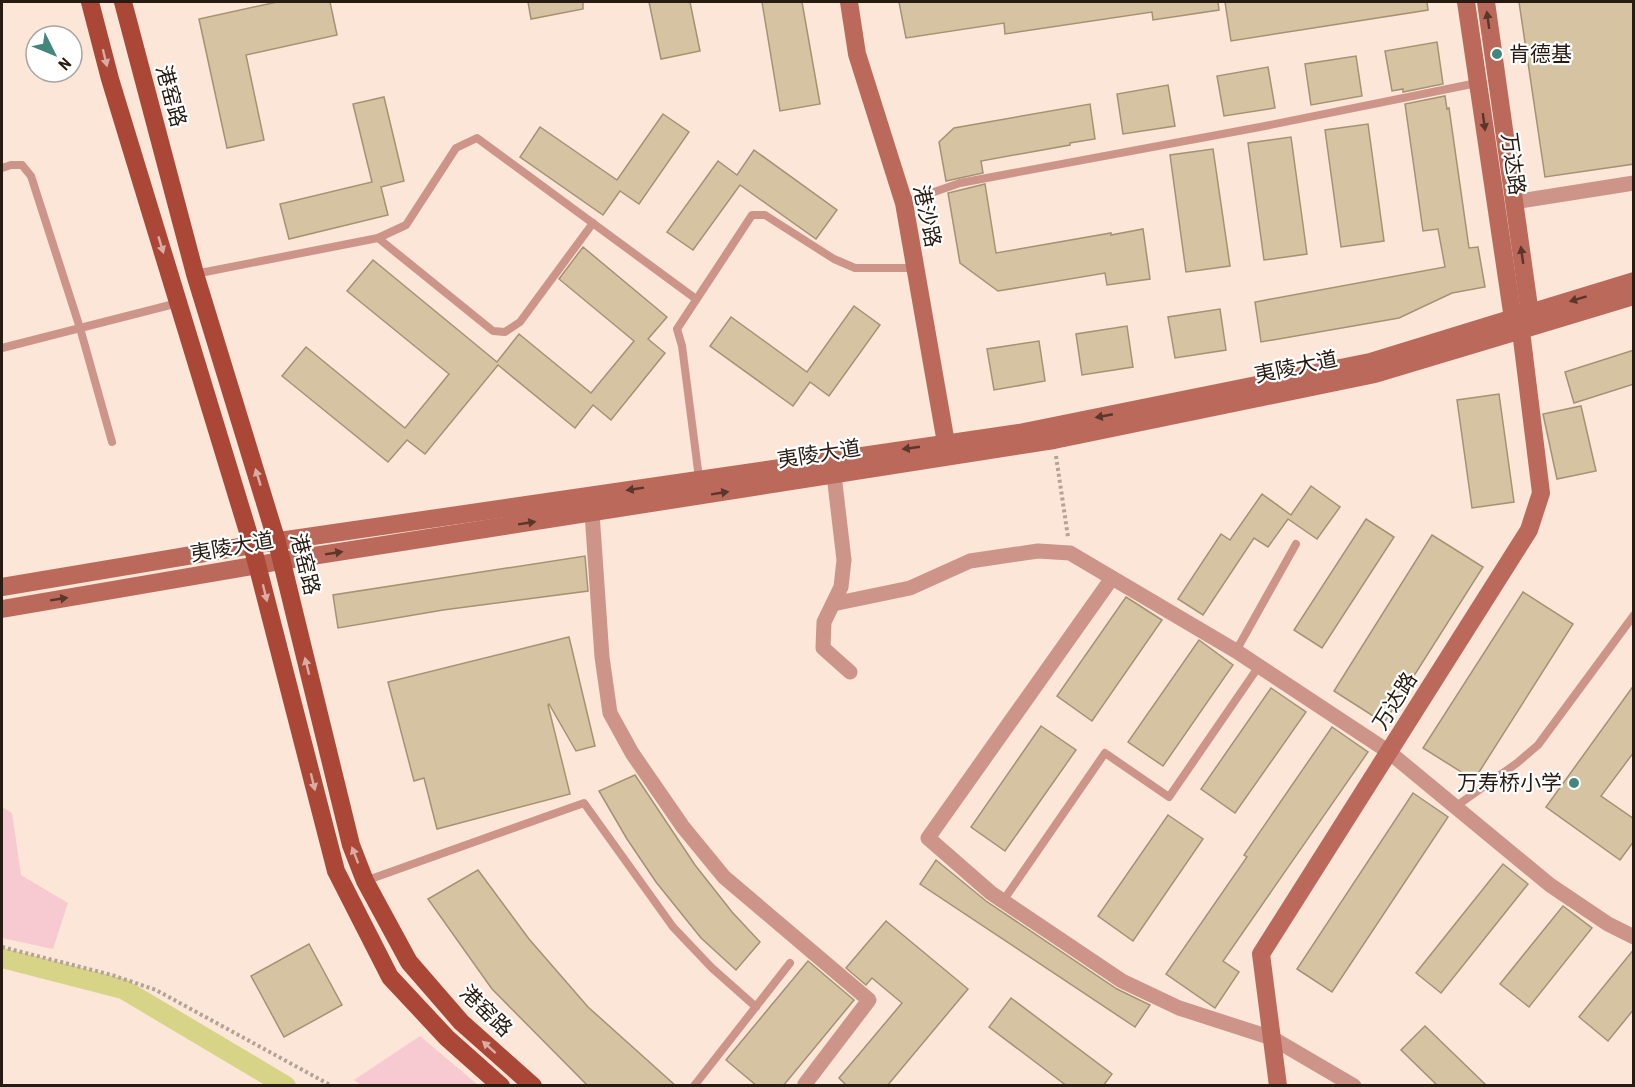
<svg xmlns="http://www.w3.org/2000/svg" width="1635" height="1087" viewBox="0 0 1635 1087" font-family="'Roboto Condensed','Noto Sans SC',sans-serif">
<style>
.green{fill:#f7cad2}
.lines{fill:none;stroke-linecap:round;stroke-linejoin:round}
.canal{stroke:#d7d487;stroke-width:20}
.building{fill:#d6c3a2;stroke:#a49273;stroke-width:1.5}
.path{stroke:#b4a296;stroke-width:4;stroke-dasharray:3 3;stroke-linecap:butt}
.lane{stroke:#cd9489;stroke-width:8}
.street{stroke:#cd9489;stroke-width:15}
.secondary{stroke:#ba695a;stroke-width:18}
.primary{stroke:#aa4737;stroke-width:18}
.oneway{fill:#5a362b}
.oneway2{fill:#d9aca5}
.poi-dot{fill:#43877c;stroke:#fff;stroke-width:2}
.labels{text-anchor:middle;stroke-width:4.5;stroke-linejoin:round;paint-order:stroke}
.poi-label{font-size:21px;fill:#271b12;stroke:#fff;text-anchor:start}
.street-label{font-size:21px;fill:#271b12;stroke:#fff}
</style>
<rect width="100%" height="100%" fill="#fbe6d8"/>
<g class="green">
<polygon points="2,807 12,813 21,875 68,903 53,949 2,938"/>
<polygon points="420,1036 478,1085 361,1085 354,1080"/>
</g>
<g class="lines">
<polyline class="canal" points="2,958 123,989 286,1086"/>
</g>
<g class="building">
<polygon points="277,2 330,2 337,35 246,55 264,140 227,148 199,19"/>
<polygon points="528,2 583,2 583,9 531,19"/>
<polygon points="649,2 690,2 700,51 661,59"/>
<polygon points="762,2 802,2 820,104 780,111"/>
<polygon points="899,2 1218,2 1219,10 1153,20 1152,12 1005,34 1004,23 906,38"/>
<polygon points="1225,2 1427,2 1428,10 1231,41"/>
<polygon points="1519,2 1634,2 1634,164 1545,177"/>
<polygon points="1437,42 1443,84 1403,92 1403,89 1392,91 1385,51"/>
<polygon points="1356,56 1362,96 1311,105 1305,64"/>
<polygon points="1268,67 1275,108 1224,116 1217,76"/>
<polygon points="1168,85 1175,126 1123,134 1117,94"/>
<polygon points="1445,96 1447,109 1449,108 1469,248 1478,247 1485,287 1452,293 1399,318 1261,342 1255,302 1445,267 1438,229 1423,231 1405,104"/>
<polygon points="384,97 404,181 381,187 388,215 289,239 280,204 372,182 353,104"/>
<polygon points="1090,104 1095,139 1070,143 1070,145 981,161 983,173 946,181 939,142 954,128"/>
<polygon points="663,114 689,132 639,204 620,191 603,215 520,157 540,127 617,180"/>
<polygon points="1368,124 1384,241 1341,247 1325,130"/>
<polygon points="1291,137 1307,254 1264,260 1248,143"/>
<polygon points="1213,149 1230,266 1186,272 1170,155"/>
<polygon points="754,150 837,210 816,239 740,185 693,250 667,232 718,161 737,175"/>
<polygon points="985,184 996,253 1111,233 1111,235 1143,229 1150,279 1107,285 1105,273 998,291 960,263 948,193"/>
<polygon points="583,247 667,317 648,339 665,353 611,420 593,405 575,428 498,365 425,454 407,440 388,462 282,376 306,347 405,428 449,374 347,291 373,260 497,362 519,334 591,393 634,341 559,279"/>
<polygon points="854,306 880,325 829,396 810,382 793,406 710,346 731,317 807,372"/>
<polygon points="1220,309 1226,350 1175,358 1168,317"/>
<polygon points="1127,326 1133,367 1082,375 1076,334"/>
<polygon points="1039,341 1045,381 994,390 987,349"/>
<polygon points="1634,350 1634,384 1574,403 1565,372"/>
<polygon points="1499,394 1514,502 1472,508 1457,400"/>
<polygon points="1581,406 1596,471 1557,479 1543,414"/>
<polygon points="1311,486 1340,507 1317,539 1288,519 1268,547 1254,538 1203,615 1178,599 1221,534 1230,540 1262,494 1291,515"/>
<polygon points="1366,519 1394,537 1322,648 1294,630"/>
<polygon points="1432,535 1483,567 1384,723 1334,691"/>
<polygon points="585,556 588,591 443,610 338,628 333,595"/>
<polygon points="1523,592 1573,624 1474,780 1423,748"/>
<polygon points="1126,597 1162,620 1092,721 1057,696"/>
<polygon points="569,637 595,746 576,751 549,704 548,705 570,794 437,829 424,778 414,781 388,682"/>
<polygon points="1199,640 1233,665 1163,766 1128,742"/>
<polygon points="1634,685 1634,752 1601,796 1634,819 1634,841 1620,860 1546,807"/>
<polygon points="1271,688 1306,712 1235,813 1201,789"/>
<polygon points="1041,726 1076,750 1005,851 971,827"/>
<polygon points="1332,727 1368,752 1223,961 1239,972 1215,1008 1166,974 1247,857 1244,855"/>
<polygon points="635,775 695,865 732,912 760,942 736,970 701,938 656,882 627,839 599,791"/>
<polygon points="1413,793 1448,817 1332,992 1297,969"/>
<polygon points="1168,815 1203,839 1133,941 1098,916"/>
<polygon points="936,860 986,901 1117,989 1150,1005 1135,1027 920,884"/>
<polygon points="1503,864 1528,884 1441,993 1416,973"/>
<polygon points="478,870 529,939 588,1007 676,1086 588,1086 492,989 428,899"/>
<polygon points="1563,906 1592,928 1529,1007 1500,984"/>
<polygon points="886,921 968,989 887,1086 847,1086 839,1078 902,1003 872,978 866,985 846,968"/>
<polygon points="309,944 342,1005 284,1037 251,976"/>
<polygon points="1634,949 1634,1009 1608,1041 1579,1017"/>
<polygon points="808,961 854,1000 783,1086 757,1086 726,1060"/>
<polygon points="1011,998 1112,1074 1103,1086 1067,1086 989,1027"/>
<polygon points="1425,1026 1487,1086 1438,1086 1401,1050"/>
</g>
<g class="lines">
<g class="path">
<polyline points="1056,456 1068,537"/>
<polyline points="2,947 112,975 156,990 332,1086"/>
</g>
<g class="lane">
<polyline points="2,168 11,165 22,165 31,176 80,328 112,442"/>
<polyline points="905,202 960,183 1260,127 1477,83"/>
<polyline points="378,238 493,331 505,332 520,322 593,223"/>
<polyline points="195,274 378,238 406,225 456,148 477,138 696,299"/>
<polyline points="2,348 178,303"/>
<polyline points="699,478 682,346 677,329 752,215 765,215 834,259 855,268 915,268"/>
<polyline points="1236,651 1296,544"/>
<polyline points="1455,807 1517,763 1538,745 1634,615"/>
<polyline points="365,881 584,803 673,927 712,968 756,1007"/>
<polyline points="1003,901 1105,753 1169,797 1259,666"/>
<polyline points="694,1086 790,963"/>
</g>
<g class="street">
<polyline points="1514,202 1634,183"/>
<polyline points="834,475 844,560 841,587 824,622 823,648 850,672"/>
<polyline points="592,513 602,657 610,713 632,753 683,827 724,877 869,1000 805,1084 806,1086"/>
<polyline points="1112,578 928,838 991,893 1122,981 1179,1008 1272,1038 1354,1086"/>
<polyline points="833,604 910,588 970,561 1038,551 1070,553 1236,651 1389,752 1550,885 1608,924 1634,937"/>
</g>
<g class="secondary">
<polyline points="849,2 857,54 904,203 946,443"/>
<polyline points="1486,2 1530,314 1525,324"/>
<polyline points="2,587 252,545 1019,433 1370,362 1634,281"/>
<polyline points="2,609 281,561 1054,440 1375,374 1634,296"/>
<polyline points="1278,1086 1261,954 1529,530 1541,493 1521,331 1513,319 1466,2"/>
</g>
<g class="primary">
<polyline points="90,2 110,79 252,545 336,871 390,977 447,1038 501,1086"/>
<polyline points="123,2 195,274 277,542 351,845 365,881 409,962 461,1022 533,1086"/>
</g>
</g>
<defs><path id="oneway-solid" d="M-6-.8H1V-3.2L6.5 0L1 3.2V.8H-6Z" transform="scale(1.5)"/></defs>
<g class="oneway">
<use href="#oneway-solid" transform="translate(1488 20) rotate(-98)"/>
<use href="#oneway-solid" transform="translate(1484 122) rotate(82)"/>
<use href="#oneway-solid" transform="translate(1522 255) rotate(-98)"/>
<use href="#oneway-solid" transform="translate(1578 299) rotate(163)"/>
<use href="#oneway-solid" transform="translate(1104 416) rotate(169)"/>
<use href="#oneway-solid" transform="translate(911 448) rotate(172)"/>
<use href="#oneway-solid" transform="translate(635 489) rotate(171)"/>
<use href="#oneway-solid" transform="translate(720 493) rotate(-9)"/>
<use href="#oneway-solid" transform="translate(527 523) rotate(-9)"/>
<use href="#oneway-solid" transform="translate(334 553) rotate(-9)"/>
<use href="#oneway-solid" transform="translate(59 599) rotate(-9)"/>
</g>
<g class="oneway2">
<use href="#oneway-solid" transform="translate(105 58) rotate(76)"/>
<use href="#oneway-solid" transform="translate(161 245) rotate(73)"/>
<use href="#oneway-solid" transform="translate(258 477) rotate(-107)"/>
<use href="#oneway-solid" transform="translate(265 593) rotate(76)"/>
<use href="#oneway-solid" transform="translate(307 666) rotate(-104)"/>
<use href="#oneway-solid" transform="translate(313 782) rotate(76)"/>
<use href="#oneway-solid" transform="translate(355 855) rotate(-111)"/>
<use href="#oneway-solid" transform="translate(489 1047) rotate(-138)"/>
</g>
<g class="poi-dot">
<circle cx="1497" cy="54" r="6"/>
<circle cx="1574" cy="783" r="6"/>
</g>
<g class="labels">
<g class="poi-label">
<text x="1509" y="61">肯德基</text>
<text x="1562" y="790" text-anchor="end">万寿桥小学</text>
</g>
<g class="street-label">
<text transform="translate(171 96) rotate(75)" y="7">港窑路</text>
<text transform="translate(1513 164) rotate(82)" y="7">万达路</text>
<text transform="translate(927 216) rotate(78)" y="7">港沙路</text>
<text transform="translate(1296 367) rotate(-12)" y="7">夷陵大道</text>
<text transform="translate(819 454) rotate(-9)" y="7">夷陵大道</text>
<text transform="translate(232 547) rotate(-10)" y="7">夷陵大道</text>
<text transform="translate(305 564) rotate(76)" y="7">港窑路</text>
<text transform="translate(1395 701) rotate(-58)" y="7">万达路</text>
<text transform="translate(486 1011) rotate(44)" y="7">港窑路</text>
</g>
</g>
<rect width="1635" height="1087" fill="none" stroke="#271b12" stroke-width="6"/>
<g transform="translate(54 54) rotate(133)"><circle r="28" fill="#ffffff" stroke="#a9a4a0" stroke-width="1.5"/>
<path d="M0-4.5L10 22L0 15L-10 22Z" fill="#43877c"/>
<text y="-9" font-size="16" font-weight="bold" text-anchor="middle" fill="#271b12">N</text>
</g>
</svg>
